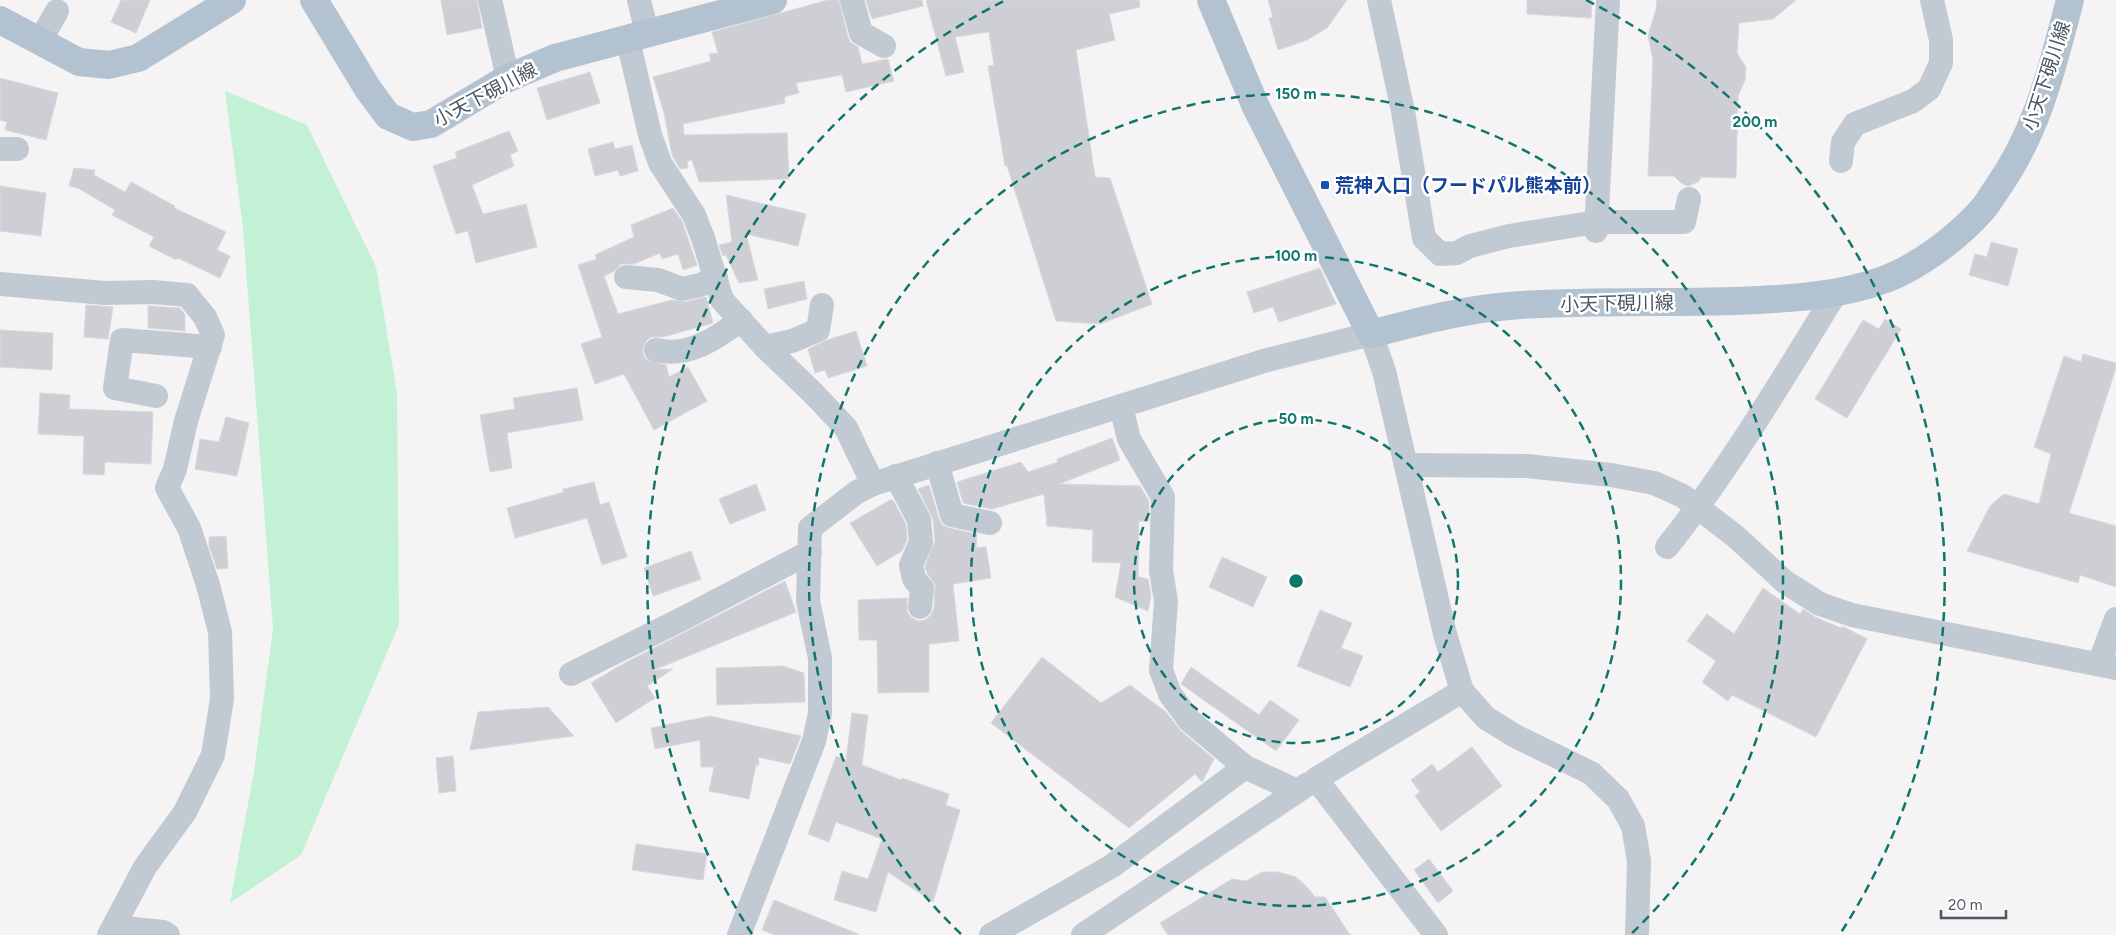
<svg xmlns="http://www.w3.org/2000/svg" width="2116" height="935" viewBox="0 0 2116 935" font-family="Figtree,'Noto Sans JP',sans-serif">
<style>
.green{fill:#c3f1d5}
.building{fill:#cdcfd5;stroke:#d7d9de}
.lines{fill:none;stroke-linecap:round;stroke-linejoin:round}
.minor{stroke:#c1cad2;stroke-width:24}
.major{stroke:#b3c2d1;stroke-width:28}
.ring{fill:none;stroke:#0f766e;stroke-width:2.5;stroke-dasharray:9 6}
.transit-dot{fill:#1a4fb4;stroke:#fff;stroke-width:2}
.labels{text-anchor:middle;stroke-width:5;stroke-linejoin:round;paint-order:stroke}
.street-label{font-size:19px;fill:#4a5661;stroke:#fff}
.transit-label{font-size:19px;font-weight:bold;fill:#164399;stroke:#fff;text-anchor:start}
.centre{fill:#0f766e;stroke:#fff;stroke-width:2.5}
.ring-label{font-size:15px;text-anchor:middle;font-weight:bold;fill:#0f766e;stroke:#fff;stroke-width:5;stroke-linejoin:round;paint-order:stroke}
</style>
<rect width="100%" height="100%" fill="#f5f3f3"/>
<polygon class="green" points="225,91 307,125 376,267 397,393 399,624 301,855 230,903 254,771 273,629 243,228"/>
<g class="building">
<polygon points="121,0 150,0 136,33 111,22"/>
<polygon points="441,0 477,0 482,28 447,35"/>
<polygon points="828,0 839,0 848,37 850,42 858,47 862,64 888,59 894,81 846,92 842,75 796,83 799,93 784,97 785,103 683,124 684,135 787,133 789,179 699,182 692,160 687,161 688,168 680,169 672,155 664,113 653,77 711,61 709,54 718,53 712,32"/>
<polygon points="866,0 922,0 923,6 872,19"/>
<polygon points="926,0 1139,0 1140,7 1109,14 1115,40 1076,50 1095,177 1110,178 1152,304 1100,324 1056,321 1007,166 1005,166 988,66 994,65 989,32 955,37 964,72 946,76"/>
<polygon points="1268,0 1347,0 1327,28 1307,40 1278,50 1269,18 1273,17"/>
<polygon points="1527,0 1592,0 1591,18 1527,14"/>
<polygon points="1657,0 1796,0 1773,19 1739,23 1737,53 1746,67 1745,80 1738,96 1736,178 1701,177 1698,182 1688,186 1681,183 1674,176 1648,176 1653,60 1648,36 1656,9"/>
<polygon points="590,72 600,103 547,120 537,88"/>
<polygon points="0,78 58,93 46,140 5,130 7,122 0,120"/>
<polygon points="509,131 518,151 510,155 514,166 472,185 483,214 526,204 537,247 476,263 468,231 456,234 433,166 457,158 455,152"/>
<polygon points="613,142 615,149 632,145 638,171 620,176 618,170 595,176 588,149"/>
<polygon points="74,168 95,170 94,175 125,192 131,182 175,206 174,208 226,232 217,250 230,256 220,278 178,258 176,260 149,246 154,237 112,215 115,210 78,188 69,186"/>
<polygon points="0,186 46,193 41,236 0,231"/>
<polygon points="726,195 806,214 798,246 746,234 758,280 739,283 726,255 723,256 719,245 732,242"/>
<polygon points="673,208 682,221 697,265 683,270 678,254 662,259 660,253 634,264 621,264 613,272 604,276 618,314 672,300 685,302 706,297 713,323 663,337 651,337 646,341 643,348 643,355 647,360 666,365 669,377 688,367 707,401 654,430 624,374 595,384 581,344 602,337 578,265 597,259 595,255 634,237 631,225"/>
<polygon points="1991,242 2018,249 2008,286 1969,275 1975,254 1987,257"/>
<polygon points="1320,268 1336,304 1279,322 1273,307 1254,313 1247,292"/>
<polygon points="804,281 807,299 768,309 764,289"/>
<polygon points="86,305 113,307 108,339 84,337"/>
<polygon points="148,306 180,308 185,315 185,331 148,328"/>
<polygon points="1885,319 1901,329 1847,418 1815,399 1863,320 1879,329"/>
<polygon points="0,330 53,333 52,370 0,367"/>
<polygon points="856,331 867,366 828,378 825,370 815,373 808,349 827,340"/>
<polygon points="2083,354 2116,363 2116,368 2069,513 2116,526 2116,587 2080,575 2078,583 1967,551 1990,506 2004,494 2039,504 2051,454 2034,447 2064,356 2081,362"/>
<polygon points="577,388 583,420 507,433 512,468 490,472 480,415 515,409 513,398"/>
<polygon points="40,393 70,395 69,409 153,412 151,464 105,462 104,475 83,474 84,436 38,434"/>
<polygon points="226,417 249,423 237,476 195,469 200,439 219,442"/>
<polygon points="1112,438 1120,460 1059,484 1140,486 1149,501 1149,521 1139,521 1138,577 1148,579 1151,595 1148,611 1115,597 1121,563 1092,562 1093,530 1047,526 1044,494 992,509 963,503 957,482 1021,462 1028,472 1058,462 1057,459"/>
<polygon points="594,482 600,505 609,502 627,557 602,565 587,518 515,538 507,508 564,492 563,489"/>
<polygon points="756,484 766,510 730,524 719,499"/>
<polygon points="929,485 939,519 942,525 949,528 977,534 976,548 986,547 991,578 953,584 959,641 929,644 929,692 878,693 877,640 859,640 858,600 907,598 907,612 912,618 918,621 925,620 931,615 934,608 935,584 927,573 925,566 935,541 933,519 918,489"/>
<polygon points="890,500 893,500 906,524 907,540 902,551 877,566 850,523"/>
<polygon points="226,536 228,568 217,569 209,546 209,537"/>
<polygon points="691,551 701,579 653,596 644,568"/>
<polygon points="1222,557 1267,577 1253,607 1209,587"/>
<polygon points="785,581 796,612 654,670 673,669 647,686 655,698 616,723 591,683 619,666"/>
<polygon points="1763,588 1800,614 1803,609 1815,617 1841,628 1842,626 1867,639 1816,737 1732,695 1728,701 1702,682 1716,661 1687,641 1707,614 1734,634"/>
<polygon points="1320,610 1352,623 1341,648 1363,656 1350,687 1297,666"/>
<polygon points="1042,657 1101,703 1130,685 1166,712 1181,731 1214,759 1202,782 1195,774 1129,828 991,723"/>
<polygon points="783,666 804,673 805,702 717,705 716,668"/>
<polygon points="1191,667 1259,715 1270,700 1299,720 1276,751 1181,684"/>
<polygon points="548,707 574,736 470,750 478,712"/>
<polygon points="852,713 868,715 862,765 901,780 902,778 949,794 946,805 960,810 933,902 888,872 876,912 834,900 842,871 868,879 882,839 836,822 829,842 808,834 836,756 846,760"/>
<polygon points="710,716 801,736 790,764 758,757 759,765 756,765 749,799 709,791 714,767 701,767 700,740 655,749 651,728"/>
<polygon points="1472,747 1502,786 1441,831 1415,796 1420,792 1411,780 1432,764 1438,772"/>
<polygon points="453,756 456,791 439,793 436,758"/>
<polygon points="636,844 707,854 703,880 632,870"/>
<polygon points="1429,859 1453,891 1438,903 1414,870"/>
<polygon points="1262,872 1278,872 1296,877 1307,887 1315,897 1325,897 1350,935 1168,935 1160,923 1232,879 1246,881"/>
<polygon points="774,900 858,934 858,935 775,935 762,930"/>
</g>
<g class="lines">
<g class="minor">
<polyline points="490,0 508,78"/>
<polyline points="639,0 647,33"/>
<polyline points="852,0 861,33 884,46"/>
<polyline points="1379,0 1403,111 1424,238 1440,254 1457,253 1470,246 1509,236 1596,222 1684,222 1689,199"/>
<polyline points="628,40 650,135 660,163 694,215 703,238 722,300 765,347 813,393 846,428 873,484"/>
<polyline points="40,41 57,11"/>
<polyline points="0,149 17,149"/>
<polyline points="1841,161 1843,142 1855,124 1913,101 1929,89 1941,63 1941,40 1932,0"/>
<polyline points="1596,231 1608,0"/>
<polyline points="626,277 658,280 682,289 700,285 716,278"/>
<polyline points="0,284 105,293 153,292 187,295 205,317 213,335 186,421 175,469 167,488 189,528 208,585 220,632 222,699 213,755 185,812 145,867 109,935"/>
<polyline points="765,347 792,341 818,330 822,305"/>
<path d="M 656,350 C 688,358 717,338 741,320"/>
<polyline points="156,396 115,388 122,340 210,347"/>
<polyline points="1121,406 1129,439 1163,497 1161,571 1166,601 1161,670 1170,694 1190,721 1245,767 1297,791"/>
<polyline points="937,463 952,515 990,523"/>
<polyline points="1406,465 1527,466 1611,475 1654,483 1683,496 1735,536 1785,582 1820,604 1852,615 2116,668"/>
<polyline points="896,476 919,520 921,542 911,565 914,579 922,588 920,607"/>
<path d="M 1667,547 C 1731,467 1783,378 1837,291"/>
<polyline points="2099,664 2116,619"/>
<polyline points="571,674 680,620 810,552"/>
<polyline points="114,927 163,932 168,935"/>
<polyline points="739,935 814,741 820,713 820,658 808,601 810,528 857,492 873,484 1264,361 1371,334 1384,371 1445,634 1462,691 1486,718 1515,736 1591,773 1618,799 1633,826 1639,861 1637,935"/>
<polyline points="991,935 1112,866 1245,767"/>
<polyline points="1083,935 1308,784"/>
<polyline points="1436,935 1316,779 1462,691"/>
</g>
<g class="major">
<polyline points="314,0 368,89 388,116 413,127 431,124 508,78 555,58 773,0"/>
<path d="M 1211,0 L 1256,107 L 1371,334 C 1420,321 1469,308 1521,305 C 1592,301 1664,303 1735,301 C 1785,299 1838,297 1886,279 C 1918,267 1958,237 1981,211 C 1987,205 1991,197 1996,190 C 2038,131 2052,68 2070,0"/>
<polyline points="0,20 79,62 109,65 138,58 232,0"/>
</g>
</g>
<g class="ring">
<circle cx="1296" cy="581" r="162"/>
<circle cx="1296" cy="581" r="325"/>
<path d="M961 934A487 487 0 1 1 1631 934"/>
<path d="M752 934A649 649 0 0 1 1006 0M1586 0A649 649 0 0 1 1840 934"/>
</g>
<rect class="transit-dot" x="1320" y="180" width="10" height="10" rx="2.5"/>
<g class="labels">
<g class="street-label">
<text transform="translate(2046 76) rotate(-72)" y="7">小天下硯川線</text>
<text transform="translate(485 94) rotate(-28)" y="7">小天下硯川線</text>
<text transform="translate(1617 303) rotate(-1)" y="7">小天下硯川線</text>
</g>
<g class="transit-label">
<text x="1335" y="192">荒神入口（フードパル熊本前）</text>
</g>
</g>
<circle cx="1296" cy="581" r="8" class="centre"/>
<g class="ring-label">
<text x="1296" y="99">150 m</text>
<text x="1755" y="127">200 m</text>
<text x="1296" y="261">100 m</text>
<text x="1296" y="424">50 m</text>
</g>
<path d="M1941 910v8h65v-8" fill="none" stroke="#4a5661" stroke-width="2.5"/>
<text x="1948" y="910" font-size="15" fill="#4a5661" stroke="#ffffff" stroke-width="4" paint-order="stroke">20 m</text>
</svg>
